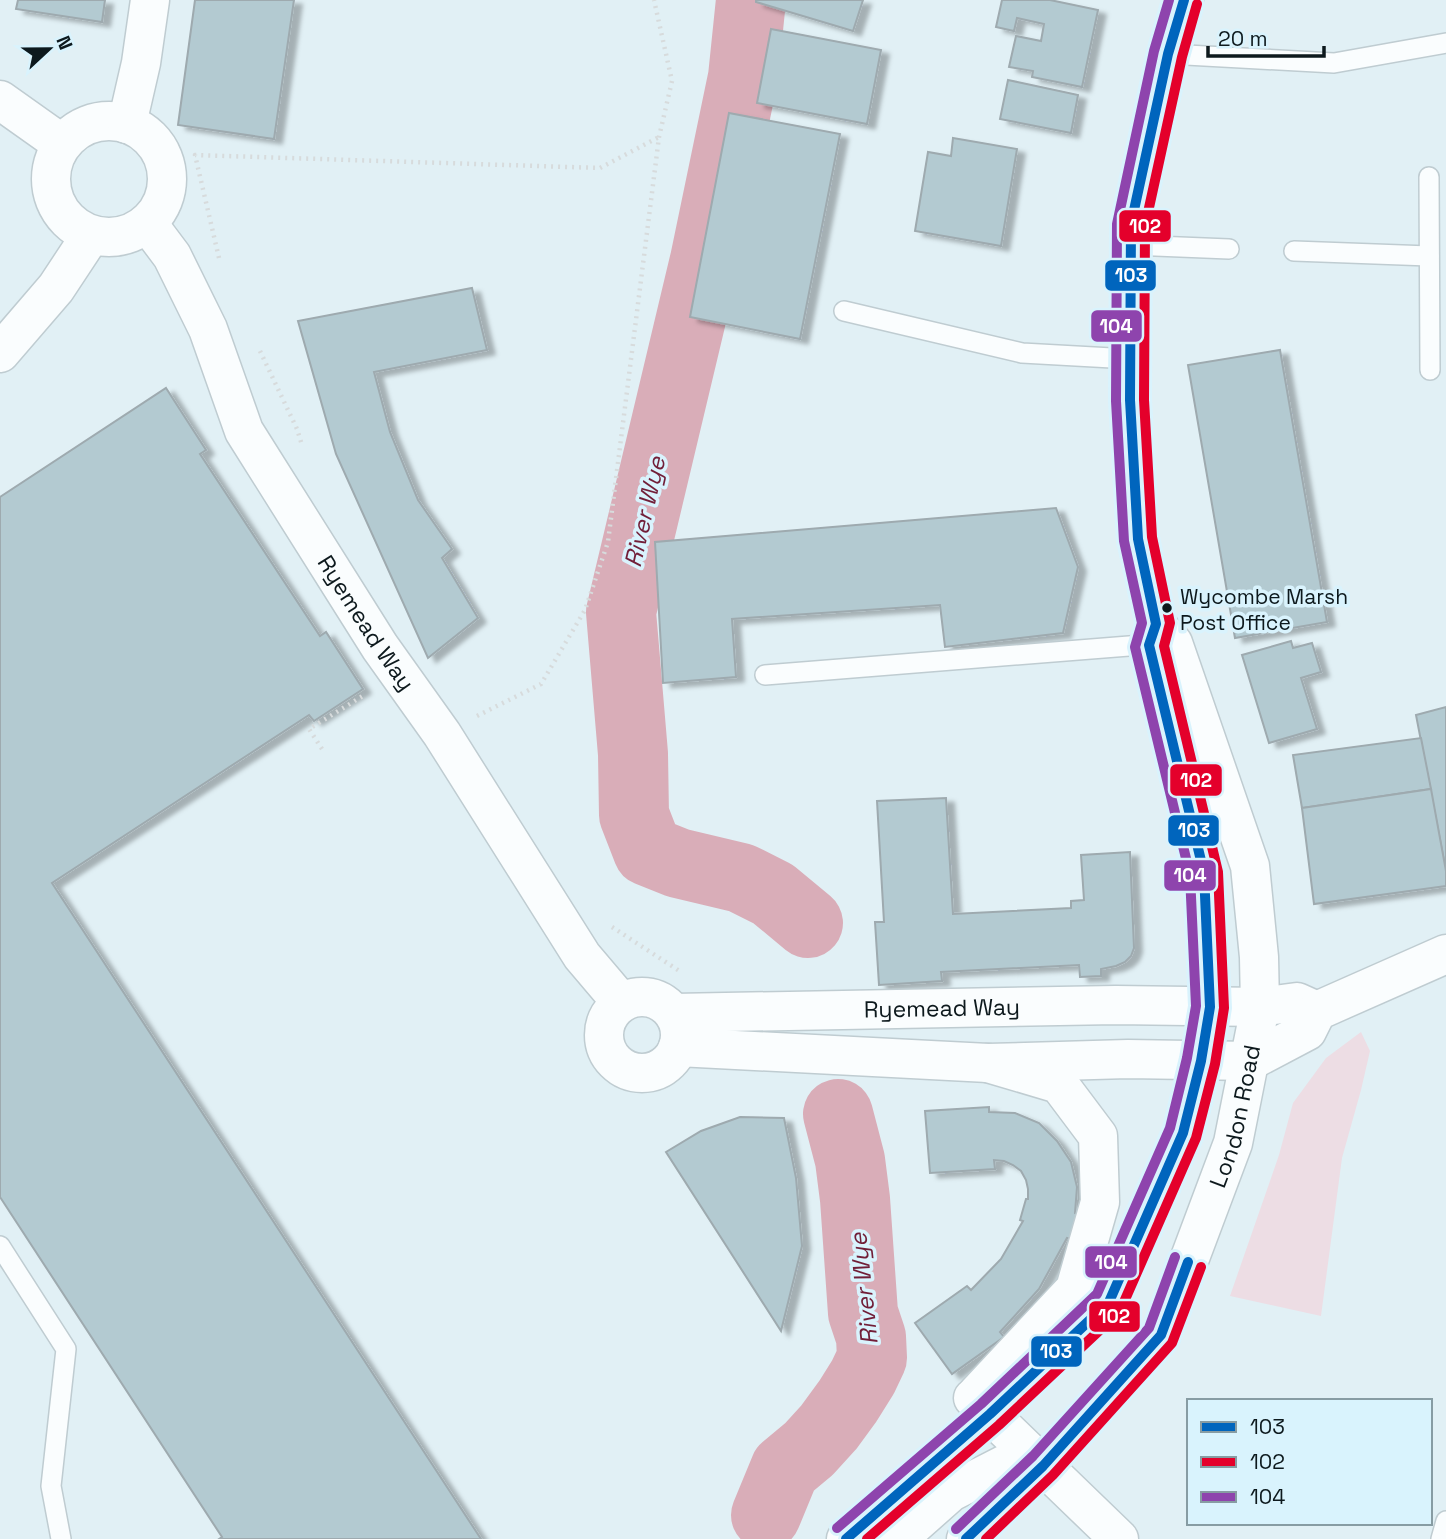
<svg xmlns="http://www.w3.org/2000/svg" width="1446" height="1539" viewBox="0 0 1446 1539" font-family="'Space Grotesk',sans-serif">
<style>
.green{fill:#eddde4}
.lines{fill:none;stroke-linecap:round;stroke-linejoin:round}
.river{stroke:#d9adb8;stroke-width:70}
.building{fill:#b3cad1;stroke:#9eaaaf;stroke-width:2;filter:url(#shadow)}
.lane-casing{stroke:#bfccd1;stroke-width:22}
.street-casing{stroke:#bfccd1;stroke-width:41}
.primary-casing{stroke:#bfccd1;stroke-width:41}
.path{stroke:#d7dbdc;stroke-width:4.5;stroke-dasharray:2 5;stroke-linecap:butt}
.lane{stroke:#fafdfe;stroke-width:19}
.street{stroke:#fafdfe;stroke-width:38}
.primary{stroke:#fafdfe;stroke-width:38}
.bus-1-casing{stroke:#d9f3fd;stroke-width:16}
.bus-2-casing{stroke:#d9f3fd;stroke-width:16}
.bus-3-casing{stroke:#d9f3fd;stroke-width:16}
.bus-1{stroke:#0065bd;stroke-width:10}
.bus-2{stroke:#e4002b;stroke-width:10}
.bus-3{stroke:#8e44ad;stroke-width:10}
.bus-dot{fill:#0d191d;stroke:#d9f3fd;stroke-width:2.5}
.labels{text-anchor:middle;stroke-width:7;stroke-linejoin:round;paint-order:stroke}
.bus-label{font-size:21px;fill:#0d191d;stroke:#d9f3fd;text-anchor:start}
.street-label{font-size:23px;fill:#0d191d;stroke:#d9f3fd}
.water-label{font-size:24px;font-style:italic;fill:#711e38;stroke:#d9f3fd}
.line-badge{stroke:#d9f3fd;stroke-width:2.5}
.badge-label{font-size:19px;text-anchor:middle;font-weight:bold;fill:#fff}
</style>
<defs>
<filter id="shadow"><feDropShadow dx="8" dy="4.5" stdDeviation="2" flood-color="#0004"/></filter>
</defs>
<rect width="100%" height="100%" fill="#e1f0f5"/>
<polygon class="green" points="1361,1032 1370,1051 1361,1090 1342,1158 1321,1316 1230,1296 1279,1155 1293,1103 1326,1058"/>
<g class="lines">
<g class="river">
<polyline points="751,0 743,77 705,260 621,612 633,754 634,815 648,851 678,863 741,878 773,894 808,923"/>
<polyline points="766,1515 785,1469 809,1449 829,1427 848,1401 863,1377 872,1358 871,1337 863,1313 855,1199 850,1160 838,1114"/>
</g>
</g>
<g class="building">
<polygon points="18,0 105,0 102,22 16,9"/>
<polygon points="195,0 294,0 274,139 178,125"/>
<polygon points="756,0 863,0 853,31 756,2"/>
<polygon points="1002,0 1050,0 1098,10 1082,87 1032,77 1033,71 1009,67 1016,36 1041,41 1044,24 1017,18 1014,31 996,27"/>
<polygon points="771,29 881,50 867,124 757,103"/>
<polygon points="1008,80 1078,95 1071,133 1000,119"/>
<polygon points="729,113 840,134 800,339 690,317"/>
<polygon points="953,138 1017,149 1001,246 915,231 928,152 951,156"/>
<polygon points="472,288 487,350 374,372 390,432 418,500 452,549 442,558 478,618 428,658 336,454 298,321"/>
<polygon points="1280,350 1327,622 1235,638 1188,365"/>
<polygon points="166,388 206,450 200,454 320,636 326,632 363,689 314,721 309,715 52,883 481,1539 219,1539 222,1537 0,1197 0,497"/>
<polygon points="1056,508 1078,567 1063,633 945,647 940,605 732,619 736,677 663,683 655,542"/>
<polygon points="1291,641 1293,648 1312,643 1321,672 1301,678 1317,729 1269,743 1242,655"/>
<polygon points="1446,707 1446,871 1416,715"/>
<polygon points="1421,738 1431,789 1302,808 1293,755"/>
<polygon points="1431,789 1446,871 1446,886 1314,904 1302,808"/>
<polygon points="946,798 953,914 1071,908 1071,901 1084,900 1081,855 1130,852 1134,948 1131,956 1125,962 1116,966 1101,969 1101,976 1080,977 1079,965 941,972 942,981 879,985 875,922 884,922 877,801"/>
<polygon points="989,1107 989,1112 1015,1113 1039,1123 1057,1141 1071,1162 1077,1187 1075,1213 1084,1216 1075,1240 1067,1238 1039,1289 1000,1332 1004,1337 952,1374 915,1323 967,1286 971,1290 1001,1259 1023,1221 1020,1220 1026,1199 1028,1199 1028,1189 1026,1180 1021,1171 1013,1165 1004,1161 994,1160 995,1169 930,1173 925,1111"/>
<polygon points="740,1117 784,1118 796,1178 802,1246 781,1331 666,1152 701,1131"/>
</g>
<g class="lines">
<defs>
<g id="lane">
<polyline points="1168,54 1334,63 1446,43"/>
<polyline points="1429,177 1430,370"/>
<polyline points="1131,245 1229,249"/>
<polyline points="1294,251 1429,256"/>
<polyline points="844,311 1022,353 1130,359"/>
<polyline points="765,675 1154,644"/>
<polyline points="0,1246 66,1349 51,1486 61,1539"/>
<polyline points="1441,1539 1446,1521"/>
</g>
<g id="street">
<polyline points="0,100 62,144"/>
<circle cx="109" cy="179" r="58"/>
<polyline points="127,124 141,63 150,0"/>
<path id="s1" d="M 148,224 L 172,256 L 208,329 L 244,431 L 380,647 L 442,734 L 582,956 L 621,1002"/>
<polyline points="0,353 56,288 91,235"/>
<circle cx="642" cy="1035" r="38"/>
<path id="s2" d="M 674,1013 L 1116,1005 L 1260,1007 L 1297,1002 L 1317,1011"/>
<polyline points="678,1047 988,1063 1128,1059 1250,1061 1307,1031 1317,1011 1446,954"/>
<polyline points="973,1398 1119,1539"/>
</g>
<g id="primary">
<polyline points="977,1394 1075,1289 1100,1202 1098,1136 1059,1084 988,1063"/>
<polyline points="846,1539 990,1414 1109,1302 1183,1133 1201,1061 1210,1007 1204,873 1149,645 1156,624 1138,539 1130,400 1131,224 1168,54 1184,0"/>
<polyline points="898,1539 951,1492 1029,1452"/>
<path id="s3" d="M 966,1539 L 1043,1466 L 1161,1335 L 1233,1143 L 1260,1007 L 1259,957 L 1250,866 L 1173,643 L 1162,631"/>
</g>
</defs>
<use href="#lane" class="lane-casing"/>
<use href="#street" class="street-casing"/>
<use href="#primary" class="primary-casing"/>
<g class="path">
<polyline points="219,258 195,155 600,168 659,137"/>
<polyline points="260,351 297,429 302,445"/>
<polyline points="477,716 541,684 585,610 608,542 659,137 672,81 654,0"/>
<polyline points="322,749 309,729 366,694"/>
<polyline points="612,927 681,972"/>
</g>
<use href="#lane" class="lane"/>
<use href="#street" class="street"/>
<use href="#primary" class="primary"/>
<defs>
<g id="bus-1">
<polyline points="846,1539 990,1414 1109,1302 1183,1133 1201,1061 1210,1007 1204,873 1149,645 1156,624 1138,539 1130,400 1131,224 1168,54 1184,0"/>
<polyline points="966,1539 1043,1466 1161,1335 1188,1262"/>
</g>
<g id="bus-2">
<polyline points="867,1539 999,1425 1120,1311 1196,1138 1215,1064 1224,1008 1218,872 1164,646 1170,623 1152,537 1144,400 1145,226 1182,57 1197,4"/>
<polyline points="986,1539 1053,1475 1172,1343 1201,1267"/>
</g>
<g id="bus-3">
<polyline points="837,1528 981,1404 1097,1294 1170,1128 1187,1058 1196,1006 1190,875 1135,647 1142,623 1124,541 1116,401 1117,224 1154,51 1169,0"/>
<polyline points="956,1529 1033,1456 1149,1328 1175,1257"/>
</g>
</defs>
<use href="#bus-1" class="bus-1-casing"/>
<use href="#bus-2" class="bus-2-casing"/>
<use href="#bus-3" class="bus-3-casing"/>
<use href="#bus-1" class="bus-1"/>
<use href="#bus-2" class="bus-2"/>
<use href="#bus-3" class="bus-3"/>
</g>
<circle class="bus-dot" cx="1167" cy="608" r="6"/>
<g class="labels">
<g class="bus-label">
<text x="1180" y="604">Wycombe Marsh<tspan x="1180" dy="26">Post Office</tspan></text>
</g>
<g class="street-label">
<text dy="8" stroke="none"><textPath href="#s1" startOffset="457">Ryemead Way</textPath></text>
<text dy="8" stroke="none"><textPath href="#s2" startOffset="268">Ryemead Way</textPath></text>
<text dy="8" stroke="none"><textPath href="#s3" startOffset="514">London Road</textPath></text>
</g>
<g class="water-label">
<text transform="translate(645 512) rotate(-77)" y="8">River Wye</text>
<text transform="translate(864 1289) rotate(-96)" y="8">River Wye</text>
</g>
</g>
<g class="line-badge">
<rect x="1118" y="209" width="54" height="34" rx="7" fill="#e4002b"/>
<rect x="1104" y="259" width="53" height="33" rx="7" fill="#0065bd"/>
<rect x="1090" y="309" width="53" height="34" rx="7" fill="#8e44ad"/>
<rect x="1169" y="763" width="54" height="34" rx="7" fill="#e4002b"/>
<rect x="1167" y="814" width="53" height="33" rx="7" fill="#0065bd"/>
<rect x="1163" y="859" width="54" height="33" rx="7" fill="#8e44ad"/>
<rect x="1084" y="1245" width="54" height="34" rx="7" fill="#8e44ad"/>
<rect x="1088" y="1300" width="53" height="33" rx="7" fill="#e4002b"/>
<rect x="1030" y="1335" width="53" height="33" rx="7" fill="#0065bd"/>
</g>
<g class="badge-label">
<text x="1145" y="233">102</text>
<text x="1131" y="282">103</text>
<text x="1116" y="333">104</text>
<text x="1196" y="787">102</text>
<text x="1194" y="837">103</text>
<text x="1190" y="882">104</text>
<text x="1111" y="1269">104</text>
<text x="1114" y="1323">102</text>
<text x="1056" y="1358">103</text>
</g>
<rect x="1187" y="1399" width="245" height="126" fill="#d9f3fd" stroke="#879ca3" stroke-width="2"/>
<rect x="1201" y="1422" width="35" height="10" fill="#0065bd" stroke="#879ca3" stroke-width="2"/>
<text x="1250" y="1434" font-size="21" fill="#0d191d">103</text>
<rect x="1201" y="1457" width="35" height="10" fill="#e4002b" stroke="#879ca3" stroke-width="2"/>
<text x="1250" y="1469" font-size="21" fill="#0d191d">102</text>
<rect x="1201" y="1492" width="35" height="10" fill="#8e44ad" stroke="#879ca3" stroke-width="2"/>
<text x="1250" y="1504" font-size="21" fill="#0d191d">104</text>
<g transform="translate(49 49) rotate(68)" stroke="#d9f3fd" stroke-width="5" paint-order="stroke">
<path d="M0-5L12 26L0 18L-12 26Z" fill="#0d191d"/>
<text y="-10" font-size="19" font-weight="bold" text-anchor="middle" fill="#0d191d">N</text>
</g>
<path d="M1208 46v10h116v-10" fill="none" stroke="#0d191d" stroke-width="3.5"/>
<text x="1218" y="46" font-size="21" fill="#0d191d" stroke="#d9f3fd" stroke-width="5" paint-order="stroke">20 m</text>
</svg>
